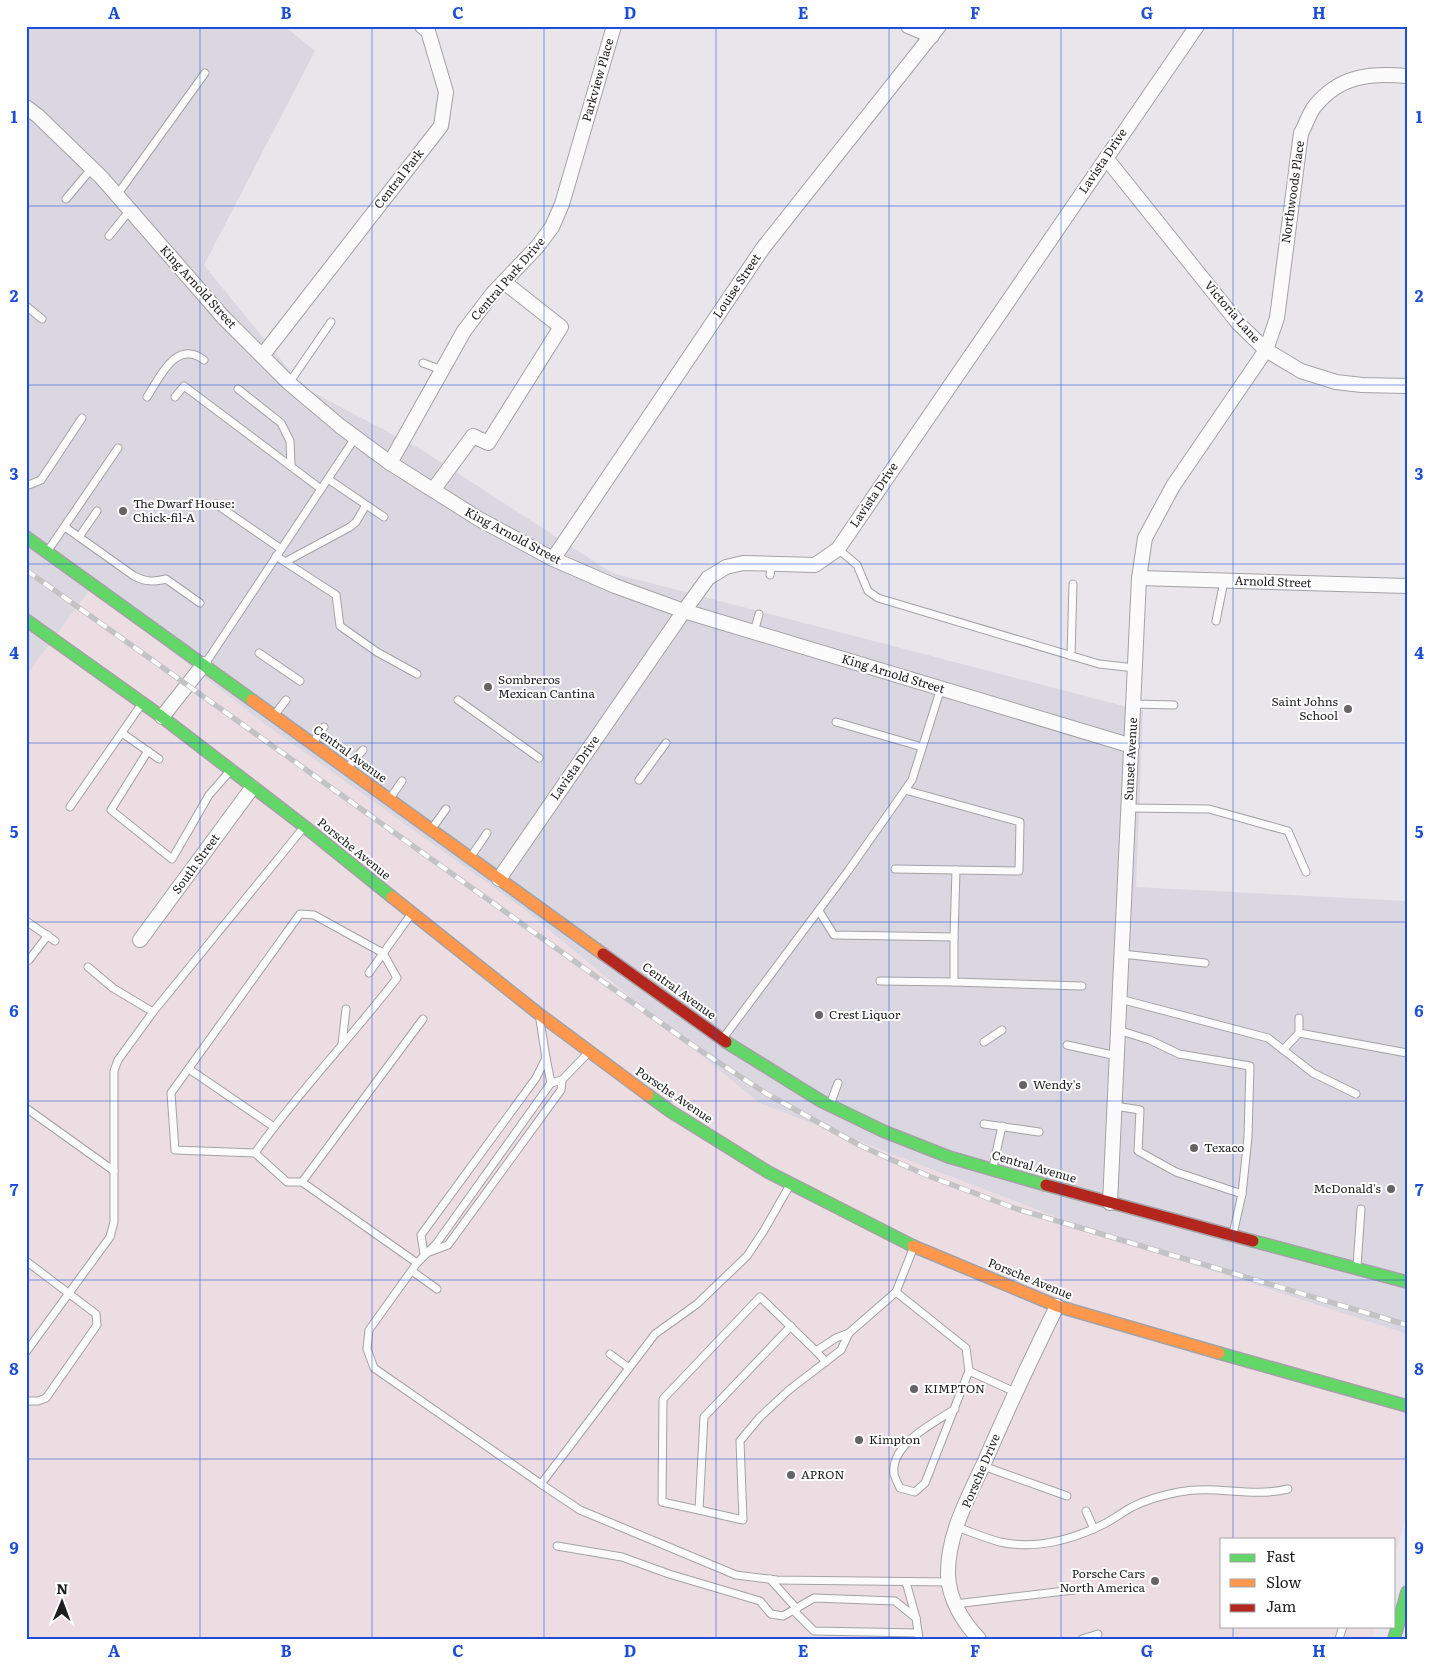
<svg xmlns="http://www.w3.org/2000/svg" width="1433" height="1665" viewBox="0 0 1433 1665" font-family="Literata,serif">
<style>
.built{fill:#dad7e1}
.industrial{fill:#ecdde3}
.lines{fill:none;stroke-linecap:round;stroke-linejoin:round}
.lane-casing{stroke:#a3a2a5;stroke-width:9}
.street-casing{stroke:#a3a2a5;stroke-width:16}
.fast-casing{stroke:#a3a2a5;stroke-width:14}
.slow-casing{stroke:#a3a2a5;stroke-width:14}
.jam-casing{stroke:#a3a2a5;stroke-width:14}
.lane{stroke:#fcfbfc;stroke-width:7}
.street{stroke:#fcfbfc;stroke-width:14}
.fast{stroke:#63d668;stroke-width:11}
.slow{stroke:#ff974d;stroke-width:11}
.jam{stroke:#b3261e;stroke-width:11}
.rail-casing{stroke:#c3c3c5;stroke-width:5.5}
.rail{stroke:#fff;stroke-width:4;stroke-dasharray:11;stroke-linecap:butt}
.grid{fill:none;stroke:#1d4ed8;stroke-width:1;stroke-opacity:0.55}
.poi-dot{fill:#656366;stroke:#fff;stroke-width:2}
.labels{text-anchor:middle;stroke-width:4;stroke-linejoin:round;paint-order:stroke}
.street-label{font-size:12px;fill:#1e1d1f;stroke:#fff}
.poi-label{font-size:12px;fill:#1e1d1f;stroke:#fff;text-anchor:start}
.neatline{fill:none;stroke:#1d4ed8;stroke-width:2}
.grid-label{font-size:16px;text-anchor:middle;font-weight:bold;fill:#1d4ed8}
</style>
<rect width="100%" height="100%" fill="#e8e6eb"/>
<polygon class="built" points="26,26 284,26 315,51 204,265 303,387 422,450 612,573 1143,711 1136,887 1407,901 1407,1334 1110,1238 759,1103 522,908 263,723 91,589 26,676"/>
<polygon class="industrial" points="90,589 263,723 522,908 759,1103 1110,1238 1407,1334 1407,1512 1394,1559 1394,1539 1222,1539 1222,1626 1376,1626 1373,1639 26,1639 26,676"/>
<g class="lines">
<defs>
<g id="lane">
<polyline points="117,195 205,73"/>
<polyline points="66,199 92,168"/>
<polyline points="109,236 130,210"/>
<polyline points="26,306 42,319"/>
<polyline points="423,363 442,370"/>
<polyline points="289,383 331,322"/>
<polyline points="238,389 281,423 290,441 291,466"/>
<path d="M 147,397 C 160,377 176,339 204,360"/>
<polyline points="175,397 184,386 321,489"/>
<polyline points="328,479 384,517"/>
<polyline points="26,486 41,480 82,418"/>
<polyline points="216,504 281,549"/>
<path d="M 65,527 L 134,576 C 146,582 153,582 166,579 L 200,603"/>
<polyline points="79,537 97,511"/>
<polyline points="49,549 118,448"/>
<polyline points="838,549 857,565 868,591 878,598 1099,664 1135,668"/>
<polyline points="276,556 336,595 340,626 377,652 417,674"/>
<polyline points="285,562 350,527 356,522 366,505"/>
<polyline points="770,575 772,564"/>
<polyline points="1216,621 1224,581"/>
<polyline points="754,632 759,614"/>
<polyline points="259,653 300,681"/>
<polyline points="1071,656 1073,584"/>
<polyline points="205,664 355,438"/>
<polyline points="458,700 539,758"/>
<polyline points="1133,704 1174,705"/>
<polyline points="276,713 286,700"/>
<polyline points="836,722 922,747"/>
<polyline points="122,733 159,759"/>
<polyline points="314,741 324,727"/>
<polyline points="148,751 111,810 172,859 209,795 230,771"/>
<polyline points="349,766 363,750"/>
<polyline points="639,780 666,743"/>
<polyline points="391,797 402,781"/>
<polyline points="70,807 141,705"/>
<polyline points="1129,808 1209,809 1288,831 1306,872"/>
<polyline points="433,827 446,809"/>
<polyline points="472,855 487,833"/>
<polyline points="895,869 1019,871 1020,822 905,790"/>
<polyline points="819,911 834,935 954,937 956,870"/>
<path d="M 300,914 L 314,915 L 383,953 L 397,978 C 351,1038 298,1092 255,1153 L 175,1150 L 171,1093 Z"/>
<polyline points="26,921 55,941"/>
<polyline points="954,937 954,982 1082,986"/>
<polyline points="1122,954 1205,963"/>
<polyline points="29,960 48,935"/>
<polyline points="88,967 113,988 153,1012"/>
<polyline points="369,973 412,913"/>
<polyline points="880,981 954,982"/>
<polyline points="1120,999 1268,1038 1313,1073 1356,1094"/>
<polyline points="1118,1030 1150,1040 1179,1054 1250,1066 1248,1137 1242,1194"/>
<polyline points="1299,1033 1407,1053"/>
<polyline points="724,1037 848,871 912,780 941,688"/>
<polyline points="984,1042 1002,1030"/>
<polyline points="342,1044 346,1009"/>
<polyline points="1067,1045 1117,1056"/>
<polyline points="1283,1050 1299,1033 1299,1018"/>
<polyline points="587,1054 562,1080 551,1083 436,1244 417,1263 369,1330 367,1349 374,1368 541,1484 655,1334 697,1304 747,1256 763,1232 790,1185"/>
<polyline points="546,1058 551,1083"/>
<polyline points="189,1069 274,1127"/>
<polyline points="831,1102 838,1083"/>
<polyline points="1115,1106 1140,1110 1138,1151 1176,1172 1242,1194 1233,1234"/>
<polyline points="26,1108 114,1171"/>
<polyline points="984,1124 1039,1132"/>
<polyline points="255,1153 287,1182 302,1182"/>
<polyline points="993,1167 1002,1126"/>
<polyline points="429,1252 448,1245 561,1090 562,1080"/>
<polyline points="424,1254 421,1235 536,1078 546,1058 540,1020"/>
<polyline points="26,1261 96,1314 97,1325 46,1398 38,1401 26,1401"/>
<polyline points="417,1263 302,1182 423,1019"/>
<polyline points="1357,1266 1361,1209"/>
<polyline points="412,1271 437,1289"/>
<path d="M 896,1292 L 966,1348 L 969,1371 L 925,1483 L 915,1492 L 900,1488 C 898,1484 895,1478 894,1474 C 890,1444 934,1423 955,1409"/>
<polyline points="791,1326 704,1417 699,1510 743,1520 740,1441 760,1417 789,1390 841,1350 849,1333 896,1292 913,1249"/>
<polyline points="816,1351 826,1362"/>
<polyline points="26,1352 110,1237 114,1222 114,1071 118,1060 153,1012 304,827"/>
<polyline points="610,1354 629,1368"/>
<polyline points="969,1371 1015,1392"/>
<polyline points="983,1466 1067,1496"/>
<polyline points="541,1484 580,1510 736,1575 777,1580 949,1582"/>
<polyline points="699,1510 662,1502 663,1399 760,1297 816,1351 836,1338 849,1333"/>
<polyline points="1086,1511 1094,1529"/>
<path d="M 957,1527 C 971,1532 985,1538 1000,1542 C 1036,1550 1074,1539 1106,1523 C 1115,1518 1123,1512 1132,1507 C 1146,1500 1163,1495 1179,1492 C 1217,1485 1250,1498 1288,1489"/>
<polyline points="557,1546 622,1557 669,1574 760,1601 771,1614 783,1616 814,1598 895,1601 916,1618"/>
<polyline points="770,1579 797,1609"/>
<polyline points="906,1582 916,1618 919,1639"/>
<polyline points="955,1604 1074,1590"/>
<polyline points="794,1611 814,1631 918,1633"/>
<polyline points="1082,1639 1098,1634"/>
<polyline points="1339,1639 1343,1626"/>
</g>
<g id="street">
<polyline points="908,26 932,36"/>
<polyline points="26,107 38,116 102,178 223,317 289,383 340,426 390,463 479,519 553,559 615,586 684,611 1132,746"/>
<polyline points="1106,158 1239,324 1266,350 1301,371 1336,382 1362,385 1407,386"/>
<polyline points="262,356 441,126 446,92 428,31 422,26"/>
<polyline points="390,463 464,331 493,293 537,247 552,227 562,204 614,26"/>
<polyline points="433,490 473,436 488,443 561,327 504,282"/>
<polyline points="553,559 763,248 939,26"/>
<polyline points="1139,578 1407,586"/>
<polyline points="162,717 204,664"/>
<polyline points="499,879 684,611 708,578 726,567 743,563 815,565 838,549 1197,26"/>
<polyline points="140,940 252,788"/>
<path d="M 1110,1203 L 1139,578 L 1145,538 L 1173,486 L 1266,350 L 1277,318 L 1301,133 C 1306,125 1309,113 1315,106 C 1340,75 1371,73 1407,76"/>
<path d="M 979,1639 C 963,1622 949,1599 948,1575 C 947,1535 969,1496 985,1461 C 1008,1408 1032,1357 1057,1306"/>
</g>
<g id="fast">
<polyline points="26,537 252,700"/>
<polyline points="26,620 162,717 304,826 392,897"/>
<polyline points="726,1042 821,1101 883,1131 949,1157 1046,1185"/>
<polyline points="648,1095 670,1111 768,1172 913,1246"/>
<polyline points="1253,1241 1407,1282"/>
<polyline points="1219,1353 1407,1406"/>
<polyline points="1394,1639 1407,1592"/>
</g>
<g id="slow">
<polyline points="252,700 603,954"/>
<polyline points="392,897 539,1014 648,1095"/>
<polyline points="913,1246 1057,1306 1219,1353"/>
</g>
<g id="jam">
<polyline points="603,954 726,1042"/>
<polyline points="1046,1185 1253,1241"/>
</g>
</defs>
<use href="#lane" class="lane-casing"/>
<use href="#street" class="street-casing"/>
<use href="#fast" class="fast-casing"/>
<use href="#slow" class="slow-casing"/>
<use href="#jam" class="jam-casing"/>
<use href="#lane" class="lane"/>
<use href="#street" class="street"/>
<use href="#fast" class="fast"/>
<use href="#slow" class="slow"/>
<use href="#jam" class="jam"/>
<defs>
<polyline id="rail" points="26,570 692,1045 767,1094 861,1146 926,1175 1017,1209 1407,1325"/>
</defs>
<use href="#rail" class="rail-casing"/>
<use href="#rail" class="rail"/>
</g>
<path class="grid" d="M 200,26 L 200,1639M 372,26 L 372,1639M 544,26 L 544,1639M 716,26 L 716,1639M 889,26 L 889,1639M 1061,26 L 1061,1639M 1233,26 L 1233,1539M 26,206 L 1407,206M 26,385 L 1407,385M 26,564 L 1407,564M 26,743 L 1407,743M 26,922 L 1407,922M 26,1101 L 1407,1101M 26,1280 L 1407,1280M 26,1459 L 1407,1459M 1233,1626 L 1233,1639"/>
<g class="poi-dot">
<circle cx="123" cy="511" r="5"/>
<circle cx="488" cy="687" r="5"/>
<circle cx="1348" cy="709" r="5"/>
<circle cx="819" cy="1015" r="5"/>
<circle cx="1023" cy="1085" r="5"/>
<circle cx="1194" cy="1148" r="5"/>
<circle cx="1391" cy="1189" r="5"/>
<circle cx="914" cy="1389" r="5"/>
<circle cx="859" cy="1440" r="5"/>
<circle cx="791" cy="1475" r="5"/>
<circle cx="1155" cy="1581" r="5"/>
</g>
<g class="labels">
<g class="street-label">
<text transform="translate(598 80) rotate(-74)" y="4">Parkview Place</text>
<text transform="translate(1103 161) rotate(-56)" y="4">Lavista Drive</text>
<text transform="translate(399 179) rotate(-52)" y="4">Central Park</text>
<text transform="translate(1293 192) rotate(-82)" y="4">Northwoods Place</text>
<text transform="translate(508 279) rotate(-49)" y="4">Central Park Drive</text>
<text transform="translate(737 286) rotate(-56)" y="4">Louise Street</text>
<text transform="translate(198 287) rotate(48)" y="4">King Arnold Street</text>
<text transform="translate(1232 312) rotate(49)" y="4">Victoria Lane</text>
<text transform="translate(874 495) rotate(-56)" y="4">Lavista Drive</text>
<text transform="translate(513 536) rotate(28)" y="4">King Arnold Street</text>
<text transform="translate(1273 582) rotate(2)" y="4">Arnold Street</text>
<text transform="translate(893 674) rotate(17)" y="4">King Arnold Street</text>
<text transform="translate(350 754) rotate(36)" y="4">Central Avenue</text>
<text transform="translate(1131 759) rotate(-87)" y="4">Sunset Avenue</text>
<text transform="translate(575 768) rotate(-55)" y="4">Lavista Drive</text>
<text transform="translate(354 849) rotate(39)" y="4">Porsche Avenue</text>
<text transform="translate(196 864) rotate(-54)" y="4">South Street</text>
<text transform="translate(679 991) rotate(36)" y="4">Central Avenue</text>
<text transform="translate(674 1095) rotate(34)" y="4">Porsche Avenue</text>
<text transform="translate(1034 1167) rotate(16)" y="4">Central Avenue</text>
<text transform="translate(1030 1279) rotate(22)" y="4">Porsche Avenue</text>
<text transform="translate(981 1471) rotate(-67)" y="4">Porsche Drive</text>
</g>
<g class="poi-label">
<text x="133" y="508">The Dwarf House:<tspan x="133" dy="14">Chick-fil-A</tspan></text>
<text x="498" y="684">Sombreros<tspan x="498" dy="14">Mexican Cantina</tspan></text>
<text x="1338" y="706" text-anchor="end">Saint Johns<tspan x="1338" dy="14">School</tspan></text>
<text x="829" y="1019">Crest Liquor</text>
<text x="1033" y="1089">Wendy's</text>
<text x="1204" y="1152">Texaco</text>
<text x="1381" y="1193" text-anchor="end">McDonald's</text>
<text x="924" y="1393">KIMPTON</text>
<text x="869" y="1444">Kimpton</text>
<text x="801" y="1479">APRON</text>
<text x="1145" y="1578" text-anchor="end">Porsche Cars<tspan x="1145" dy="14">North America</tspan></text>
</g>
</g>
<rect width="1433" height="1665" fill="none" stroke="#ffffff" stroke-width="55"/>
<rect x="1220" y="1538" width="175" height="90" fill="#ffffff" stroke="#a5a5a5"/>
<rect x="1230" y="1554" width="25" height="8" fill="#63d668" stroke="#a5a5a5"/>
<text x="1266" y="1562" font-size="15" fill="#1e1d1f">Fast</text>
<rect x="1230" y="1579" width="25" height="8" fill="#ff974d" stroke="#a5a5a5"/>
<text x="1266" y="1588" font-size="15" fill="#1e1d1f">Slow</text>
<rect x="1230" y="1604" width="25" height="8" fill="#b3261e" stroke="#a5a5a5"/>
<text x="1266" y="1612" font-size="15" fill="#1e1d1f">Jam</text>
<g transform="translate(62 1602) rotate(1)" stroke="#ffffff" stroke-width="4" paint-order="stroke">
<path d="M0-4L9 19L0 12L-9 19Z" fill="#1e1d1f"/>
<text y="-8" font-size="14" font-weight="bold" text-anchor="middle" fill="#1e1d1f">N</text>
</g>
<rect x="28" y="28" width="1378" height="1610" class="neatline"/>
<g class="grid-label">
<text x="114" y="19">A</text>
<text x="286" y="19">B</text>
<text x="458" y="19">C</text>
<text x="630" y="19">D</text>
<text x="803" y="19">E</text>
<text x="975" y="19">F</text>
<text x="1147" y="19">G</text>
<text x="1319" y="19">H</text>
<text x="14" y="123">1</text>
<text x="1419" y="123">1</text>
<text x="14" y="302">2</text>
<text x="1419" y="302">2</text>
<text x="14" y="480">3</text>
<text x="1419" y="480">3</text>
<text x="14" y="659">4</text>
<text x="1419" y="659">4</text>
<text x="14" y="838">5</text>
<text x="1419" y="838">5</text>
<text x="14" y="1017">6</text>
<text x="1419" y="1017">6</text>
<text x="14" y="1196">7</text>
<text x="1419" y="1196">7</text>
<text x="14" y="1375">8</text>
<text x="1419" y="1375">8</text>
<text x="14" y="1554">9</text>
<text x="1419" y="1554">9</text>
<text x="114" y="1657">A</text>
<text x="286" y="1657">B</text>
<text x="458" y="1657">C</text>
<text x="630" y="1657">D</text>
<text x="803" y="1657">E</text>
<text x="975" y="1657">F</text>
<text x="1147" y="1657">G</text>
<text x="1319" y="1657">H</text>
</g>
</svg>
